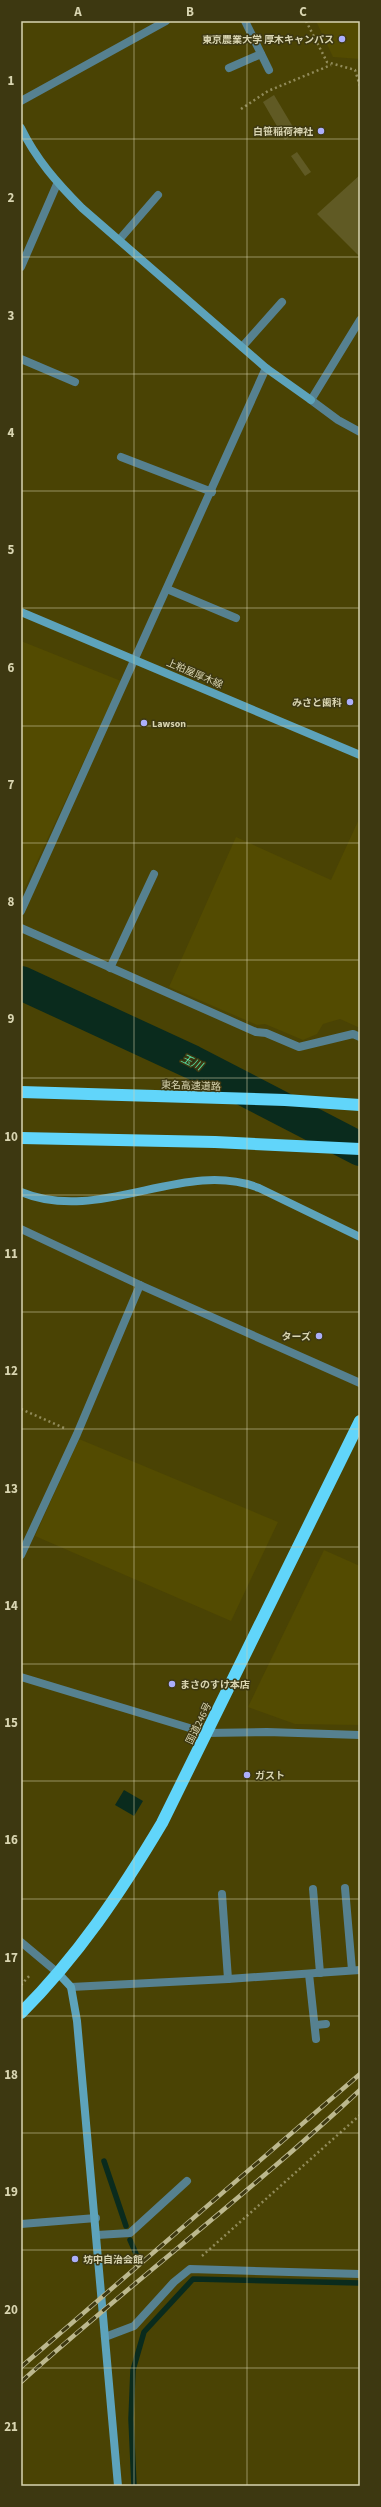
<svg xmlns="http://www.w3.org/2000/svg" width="381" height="2507" viewBox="0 0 381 2507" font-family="'Source Sans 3','Noto Sans JP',sans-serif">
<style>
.built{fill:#534b01}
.green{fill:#605a24}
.water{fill:#0a2b1d}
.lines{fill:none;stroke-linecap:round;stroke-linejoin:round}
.stream{stroke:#0a2b1d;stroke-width:5.5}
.river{stroke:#0a2b1d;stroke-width:34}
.path{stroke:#918b5a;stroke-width:2.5;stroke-dasharray:2 3;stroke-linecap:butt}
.lane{stroke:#568190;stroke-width:8}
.street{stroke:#568190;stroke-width:8}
.secondary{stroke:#5da3bb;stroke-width:8}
.highway{stroke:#61d5fa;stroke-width:12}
.rail-casing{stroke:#bcb88e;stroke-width:4.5}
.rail{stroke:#3d3811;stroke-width:3;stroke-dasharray:9;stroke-linecap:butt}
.grid{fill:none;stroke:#d9d5b1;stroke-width:1;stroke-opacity:0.55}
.poi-dot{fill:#acaffb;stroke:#3d3811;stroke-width:1.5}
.labels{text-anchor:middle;stroke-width:3;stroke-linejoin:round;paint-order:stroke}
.poi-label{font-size:10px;font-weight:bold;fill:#d9d5b1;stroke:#3d3811;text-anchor:end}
.street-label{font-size:10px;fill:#d9d5b1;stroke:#3d3811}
.water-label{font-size:11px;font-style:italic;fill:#54dda3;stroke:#3d3811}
.neatline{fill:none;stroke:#d9d5b1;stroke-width:1.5}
.grid-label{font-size:13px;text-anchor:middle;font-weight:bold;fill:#d9d5b1}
</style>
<rect width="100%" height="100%" fill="#4a4304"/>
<g class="built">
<polygon points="316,21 360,21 360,59 333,57"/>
<polygon points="21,641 121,681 21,896"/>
<polygon points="360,817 360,1028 340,1019 323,1024 317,1034 303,1040 265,1024 257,1025 169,987 236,837 331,880"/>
<polygon points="79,1439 278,1522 231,1621 35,1536"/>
<polygon points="324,1550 360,1566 360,1725 295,1724 248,1707"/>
</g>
<g class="green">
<polygon points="274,95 296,132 285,140 263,102"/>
<polygon points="297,152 311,172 305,176 291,156"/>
<polygon points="360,175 360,257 317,214"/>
</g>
<polygon class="water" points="124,1790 143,1801 134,1816 115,1805"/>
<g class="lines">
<g class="stream">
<polyline points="104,2161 126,2226"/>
<polyline points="130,2240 137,2256"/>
<polyline points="134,2486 131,2419 133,2370 144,2332 193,2279 360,2283"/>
</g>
<polyline class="river" points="21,983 192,1062 360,1149"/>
<g class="path">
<polyline points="306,21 327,62 355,70 360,86"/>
<polyline points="241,109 268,91 331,65"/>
<polyline points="21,1409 64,1428"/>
<polyline points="21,1985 30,1975"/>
<polyline points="202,2256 360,2115"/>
</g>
<polyline class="lane" points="21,2224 96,2218"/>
<g class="street">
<polyline points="245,21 269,70"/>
<polyline points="229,68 261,54"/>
<polyline points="21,101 166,21"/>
<polyline points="119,240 158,195"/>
<polyline points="21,267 57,184"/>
<polyline points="360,320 311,400 338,420 360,432"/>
<polyline points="242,347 282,302"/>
<polyline points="21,359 75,382"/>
<polyline points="121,457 212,492"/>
<polyline points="167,589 236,618"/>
<polyline points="21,911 266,368"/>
<polyline points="21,928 256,1032 266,1033 299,1047 353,1034 360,1037"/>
<polyline points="110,968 154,874"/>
<polyline points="21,1229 140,1285 360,1383"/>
<polyline points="21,1555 77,1434 140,1285"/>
<polyline points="21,1677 206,1733 267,1732 360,1735"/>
<polyline points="345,1888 352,1970"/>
<polyline points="313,1889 320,1973"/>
<polyline points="222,1894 228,1979"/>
<polyline points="21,1942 58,1973"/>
<polyline points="309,1974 316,2039"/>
<polyline points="71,1987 228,1979 360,1970"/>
<polyline points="316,2025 326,2024"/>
<polyline points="97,2235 130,2233 187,2181"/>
<polyline points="105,2337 134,2326 174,2282 190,2269 360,2274"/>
</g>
<g class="secondary">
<path d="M 21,128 C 36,159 57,183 82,208 L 266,368 L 311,400"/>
<polyline points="21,612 360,755"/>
<path d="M 21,1192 C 100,1225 184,1158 259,1188 L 360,1237"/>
<polyline points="58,1973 71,1987 77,2021 118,2486"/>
</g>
<g class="highway">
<polyline points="21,1092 285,1100 360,1105"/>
<polyline points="21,1138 215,1142 360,1149"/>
<path d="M 21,2013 C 78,1956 121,1892 162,1823 L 360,1421"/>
</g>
<defs>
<g id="rail">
<polyline points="21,2367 360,2074"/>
<path d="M 21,2382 C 132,2282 251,2192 360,2090"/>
</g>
</defs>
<use href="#rail" class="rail-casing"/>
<use href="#rail" class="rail"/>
</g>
<path class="grid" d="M 134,21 L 134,2486M 247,21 L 247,2486M 21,139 L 360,139M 21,257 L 360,257M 21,374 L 360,374M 21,491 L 360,491M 21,608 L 360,608M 21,726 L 360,726M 21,843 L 360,843M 21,960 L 360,960M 21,1078 L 360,1078M 21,1195 L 360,1195M 21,1312 L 360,1312M 21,1429 L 360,1429M 21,1547 L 360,1547M 21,1664 L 360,1664M 21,1781 L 360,1781M 21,1899 L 360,1899M 21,2016 L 360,2016M 21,2133 L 360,2133M 21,2250 L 360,2250M 21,2368 L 360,2368"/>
<g class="poi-dot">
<circle cx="342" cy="39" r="4"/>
<circle cx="321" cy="131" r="4"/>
<circle cx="350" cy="702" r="4"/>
<circle cx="144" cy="723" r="4"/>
<circle cx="319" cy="1336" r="4"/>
<circle cx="172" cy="1684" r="4"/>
<circle cx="247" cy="1775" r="4"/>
<circle cx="75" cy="2259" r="4"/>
</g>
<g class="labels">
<g class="poi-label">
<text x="334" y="43">東京農業大学 厚木キャンパス</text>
<text x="313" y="135">白笹稲荷神社</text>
<text x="342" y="706">みさと歯科</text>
<text x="152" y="727" text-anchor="start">Lawson</text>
<text x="311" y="1340">ターズ</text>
<text x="180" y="1688" text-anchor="start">まさのすけ本店</text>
<text x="255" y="1779" text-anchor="start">ガスト</text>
<text x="83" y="2263" text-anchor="start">坊中自治会館</text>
</g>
<g class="street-label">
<text transform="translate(195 673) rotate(23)" y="4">上粕屋厚木線</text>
<text transform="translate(191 1085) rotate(2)" y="4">東名高速道路</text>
<text transform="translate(198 1723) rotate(-64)" y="4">国道246号</text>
</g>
<g class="water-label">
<text transform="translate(192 1062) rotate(26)" y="4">玉川</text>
</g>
</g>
<rect width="381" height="2507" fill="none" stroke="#3d3811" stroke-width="44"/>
<rect x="22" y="22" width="337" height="2463" class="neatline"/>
<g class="grid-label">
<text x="78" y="16">A</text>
<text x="190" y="16">B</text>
<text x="303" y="16">C</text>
<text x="11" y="85">1</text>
<text x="11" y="202">2</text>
<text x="11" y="320">3</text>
<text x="11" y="437">4</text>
<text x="11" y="554">5</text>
<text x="11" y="672">6</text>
<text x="11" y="789">7</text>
<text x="11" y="906">8</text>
<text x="11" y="1023">9</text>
<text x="11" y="1141">10</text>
<text x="11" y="1258">11</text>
<text x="11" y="1375">12</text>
<text x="11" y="1493">13</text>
<text x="11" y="1610">14</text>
<text x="11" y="1727">15</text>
<text x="11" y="1844">16</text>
<text x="11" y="1962">17</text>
<text x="11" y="2079">18</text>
<text x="11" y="2196">19</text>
<text x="11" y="2314">20</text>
<text x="11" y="2431">21</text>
</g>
</svg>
